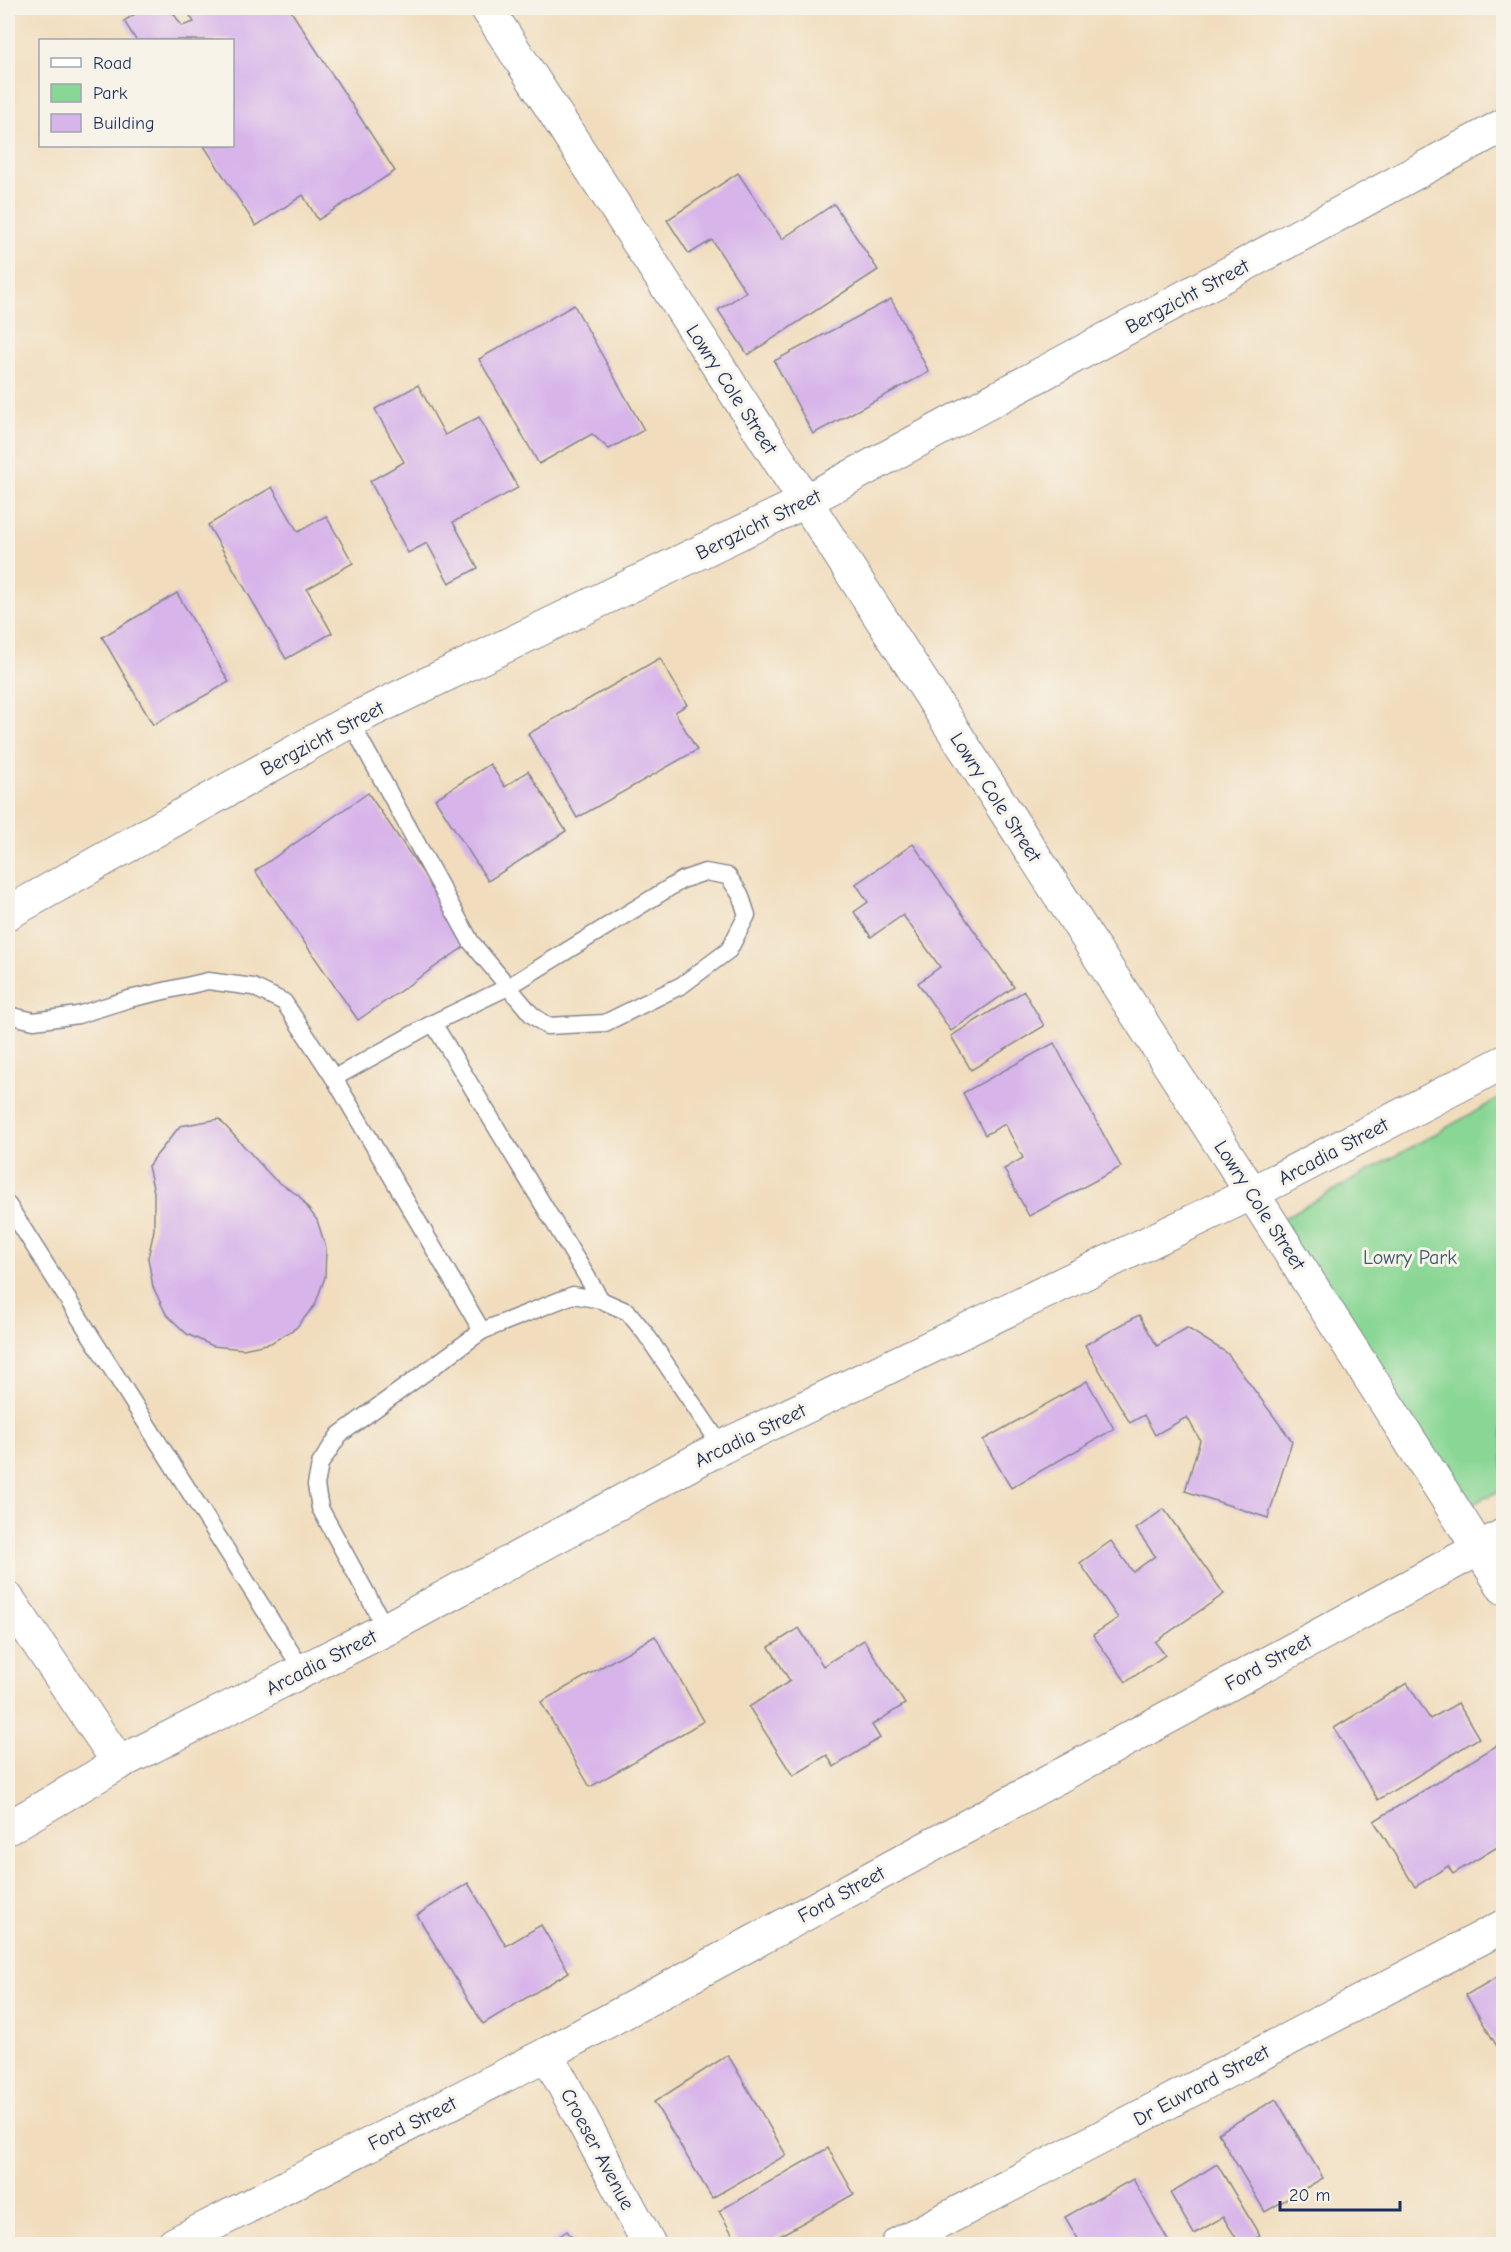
<svg xmlns="http://www.w3.org/2000/svg" width="1511" height="2252" viewBox="0 0 1511 2252" font-family="'Comic Neue',sans-serif">
<style>
.green{fill:#8ad795;stroke:#52837a;stroke-width:1.5}
.building{fill:#d7b4ea}
.lines{fill:none;stroke-linecap:round;stroke-linejoin:round}
.lane-casing{stroke:#86868e;stroke-width:19}
.street-casing{stroke:#86868e;stroke-width:35}
.lane{stroke:#fff;stroke-width:16}
.street{stroke:#fff;stroke-width:33}
.labels{text-anchor:middle;stroke-width:6;stroke-linejoin:round;paint-order:stroke}
.street-label{font-size:20px;fill:#1b2f5e;stroke:#f7f3e8}
.park-label{font-size:20px;fill:#37596c;stroke:#f7f3e8}
</style>
<rect width="100%" height="100%" fill="#f7f3e8"/>
<filter id="ink" filterUnits="userSpaceOnUse"><feTurbulence type="fractalNoise" baseFrequency=".0167" numOctaves="2"/><feDisplacementMap in="SourceGraphic" scale="12" xChannelSelector="R" yChannelSelector="G"/><feConvolveMatrix kernelMatrix="1 2 1 2 8 2 1 2 1" color-interpolation-filters="sRGB"/></filter>
<filter id="wash" filterUnits="userSpaceOnUse"><feTurbulence type="fractalNoise" baseFrequency=".008" numOctaves="4" result="noise"/><feDisplacementMap in="SourceGraphic" scale="24" xChannelSelector="R" yChannelSelector="G"/><feGaussianBlur stdDeviation="1.35" result="paint"/><feColorMatrix in="noise" values="0 0 0 0 0 0 0 0 0 0 0 0 0 0 0 0 0 1.4 0 .05"/><feComposite in="paint" operator="in"/></filter>
<g filter="url(#wash)">
<rect width="100%" height="100%" fill="#f1ddbd"/>
<polygon class="green" points="1503,1096 1503,1489 1458,1511 1275,1223"/>
<g id="blocks">
<g class="building">
<polygon points="144,8 170,8 182,26 194,22 185,8 289,8 395,171 318,220 303,195 256,226 204,146 232,146 232,40 136,40 124,21"/>
<polygon points="738,173 782,239 834,204 878,270 748,355 718,310 746,292 712,240 689,254 667,220"/>
<polygon points="891,299 929,372 813,434 774,361"/>
<polygon points="574,305 644,430 609,449 592,434 539,464 479,359"/>
<polygon points="418,385 445,435 479,417 518,488 453,522 478,568 449,583 427,543 408,553 370,481 404,462 375,409"/>
<polygon points="272,487 298,532 326,516 353,563 307,589 332,633 286,659 208,525"/>
<polygon points="177,593 229,682 153,725 102,637"/>
<polygon points="660,658 687,705 675,712 697,750 577,818 528,734"/>
<polygon points="490,764 505,787 528,771 566,831 488,881 435,799"/>
<polygon points="368,793 471,942 358,1020 255,871"/>
<polygon points="913,844 1014,987 951,1031 918,983 940,967 903,915 871,937 854,912 868,902 856,884"/>
<polygon points="1024,991 1044,1026 971,1070 951,1036"/>
<polygon points="1054,1043 1121,1167 1029,1216 1004,1169 1023,1158 1005,1124 985,1135 963,1093"/>
<polygon points="219,1119 274,1179 299,1196 317,1220 326,1248 325,1277 315,1305 296,1328 271,1343 243,1349 213,1346 187,1334 166,1314 153,1287 148,1258 154,1230 154,1192 148,1166 180,1126"/>
<polygon points="1139,1315 1157,1346 1187,1328 1227,1353 1292,1441 1268,1518 1185,1491 1200,1440 1187,1417 1155,1435 1144,1415 1130,1423 1085,1345"/>
<polygon points="1087,1381 1114,1429 1011,1488 983,1440"/>
<polygon points="1164,1509 1224,1594 1155,1642 1165,1655 1126,1682 1093,1635 1118,1618 1080,1563 1111,1541 1133,1572 1155,1556 1136,1529"/>
<polygon points="799,1628 823,1666 864,1640 905,1704 872,1725 880,1738 834,1767 827,1755 793,1776 749,1707 790,1681 769,1647"/>
<polygon points="655,1636 704,1721 590,1787 541,1702"/>
<polygon points="1407,1683 1430,1719 1458,1703 1479,1738 1378,1800 1334,1728"/>
<polygon points="1504,1741 1504,1843 1453,1874 1448,1866 1415,1887 1374,1821"/>
<polygon points="468,1883 506,1946 541,1925 569,1972 483,2024 417,1915"/>
<polygon points="1504,1973 1504,2045 1498,2048 1466,1995"/>
<polygon points="728,2055 786,2155 712,2198 654,2102"/>
<polygon points="1276,2099 1323,2178 1265,2212 1218,2133"/>
<polygon points="828,2148 854,2194 765,2244 738,2244 719,2211"/>
<polygon points="1217,2164 1260,2236 1246,2244 1240,2244 1223,2217 1194,2234 1170,2193"/>
<polygon points="1133,2179 1170,2244 1081,2244 1065,2217"/>
<polygon points="567,2231 577,2244 548,2244"/>
</g>
</g>
</g>
<g filter="url(#ink)">
<use href="#blocks" fill-opacity="0" stroke="#86868e" stroke-width="1.5"/>
<g class="lines">
<defs>
<g id="lane">
<polyline points="8,1015 34,1021 78,1015 129,999 208,981 253,987 284,1002 334,1078 482,1331"/>
<polyline points="433,1023 601,1300"/>
<polyline points="334,1078 433,1023 508,987 682,880 705,872 728,876 740,894 747,915 729,950 682,985 605,1023 547,1026 531,1014 471,942 350,721"/>
<polyline points="8,1205 303,1671"/>
<polyline points="386,1629 320,1508 316,1485 320,1464 339,1435 482,1331 573,1295 601,1300 628,1312 645,1333 722,1447"/>
</g>
<g id="street">
<polyline points="487,8 1252,1193 1504,1588"/>
<polyline points="8,913 350,721 804,502 1504,125"/>
<polyline points="8,1599 119,1763"/>
<polyline points="8,1828 119,1763 386,1629 722,1447 1252,1193 1504,1062"/>
<polyline points="547,2054 649,2244"/>
<polyline points="174,2244 547,2054 1504,1535"/>
<polyline points="898,2244 1504,1926"/>
</g>
</defs>
<use href="#lane" class="lane-casing"/>
<use href="#street" class="street-casing"/>
<use href="#lane" class="lane"/>
<use href="#street" class="street"/>
</g>
</g>
<g class="labels">
<g class="street-label">
<text transform="translate(1187 296) rotate(-28)" y="7">Bergzicht Street</text>
<text transform="translate(732 389) rotate(57)" y="7">Lowry Cole Street</text>
<text transform="translate(758 524) rotate(-26)" y="7">Bergzicht Street</text>
<text transform="translate(322 738) rotate(-28)" y="7">Bergzicht Street</text>
<text transform="translate(996 797) rotate(57)" y="7">Lowry Cole Street</text>
<text transform="translate(1333 1151) rotate(-28)" y="7">Arcadia Street</text>
<text transform="translate(1260 1205) rotate(57)" y="7">Lowry Cole Street</text>
<text transform="translate(750 1435) rotate(-26)" y="7">Arcadia Street</text>
<text transform="translate(321 1662) rotate(-27)" y="7">Arcadia Street</text>
<text transform="translate(1268 1662) rotate(-29)" y="7">Ford Street</text>
<text transform="translate(841 1894) rotate(-29)" y="7">Ford Street</text>
<text transform="translate(1201 2085) rotate(-28)" y="7">Dr Euvrard Street</text>
<text transform="translate(412 2123) rotate(-27)" y="7">Ford Street</text>
<text transform="translate(598 2149) rotate(62)" y="7">Croeser Avenue</text>
</g>
<g class="park-label">
<text x="1410" y="1264">Lowry Park</text>
</g>
</g>
<rect width="1511" height="2252" fill="none" stroke="#f7f3e8" stroke-width="30"/>
<rect x="39" y="39" width="195" height="108" fill="#f7f3e8" stroke="#9fa5b1" stroke-width="1.5"/>
<rect x="51" y="58" width="30" height="9" fill="#ffffff" stroke="#9fa5b1" stroke-width="1.5"/>
<text x="93" y="69" font-size="18" fill="#1b2f5e">Road</text>
<rect x="51" y="84" width="30" height="18" fill="#8ad795" stroke="#9fa5b1" stroke-width="1.5"/>
<text x="93" y="99" font-size="18" fill="#1b2f5e">Park</text>
<rect x="51" y="114" width="30" height="18" fill="#d7b4ea" stroke="#9fa5b1" stroke-width="1.5"/>
<text x="93" y="129" font-size="18" fill="#1b2f5e">Building</text>
<path d="M1280 2201v9h120v-9" fill="none" stroke="#1b2f5e" stroke-width="3"/>
<text x="1289" y="2201" font-size="18" fill="#1b2f5e" stroke="#f7f3e8" stroke-width="4.5" paint-order="stroke">20 m</text>
</svg>
